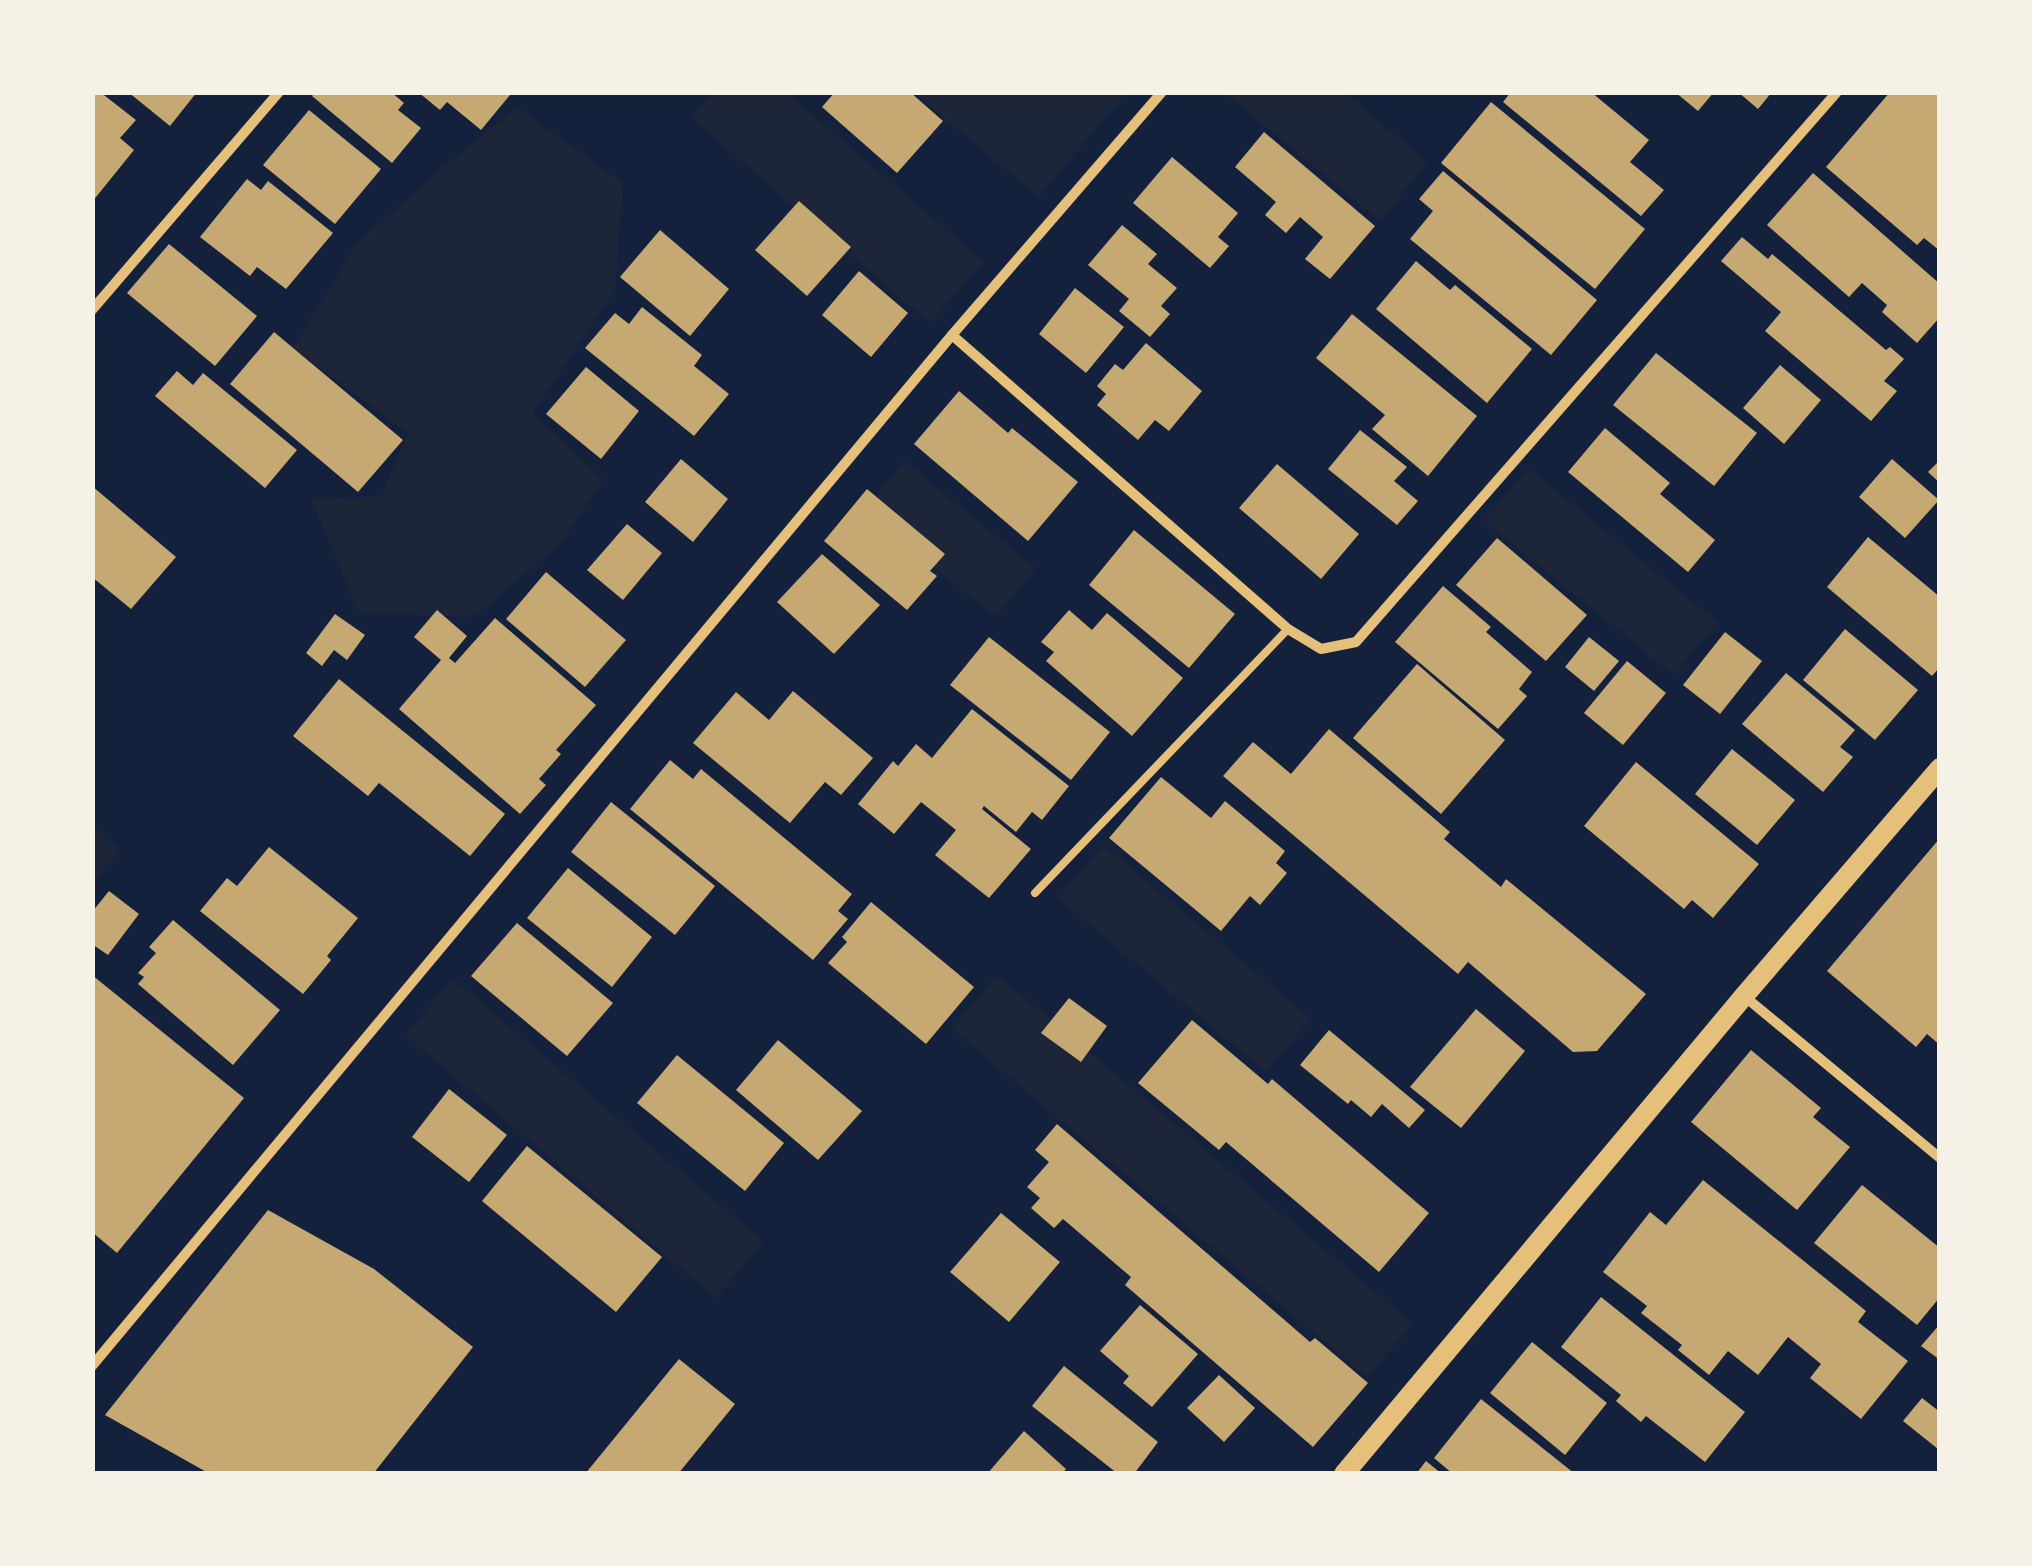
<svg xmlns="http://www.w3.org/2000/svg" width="2032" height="1566" viewBox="0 0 2032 1566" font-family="'Source Sans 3',sans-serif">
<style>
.green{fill:#1d2539}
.building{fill:#c6a872}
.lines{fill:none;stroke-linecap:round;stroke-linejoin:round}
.service{stroke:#e5c07b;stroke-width:8}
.minor{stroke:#e5c07b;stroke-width:10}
.secondary{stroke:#e5c07b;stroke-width:20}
</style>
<rect width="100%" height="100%" fill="#14213d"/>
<g class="green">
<polygon points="712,93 787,93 984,262 930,323 690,117"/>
<polygon points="914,93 1126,93 1039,197"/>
<polygon points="1225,93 1344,93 1428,162 1380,221"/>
<polygon points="517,107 623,183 615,289 533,413 603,480 561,543 474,617 359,613 311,499 381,496 408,433 293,348 356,245 436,173"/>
<polygon points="904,461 1036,569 995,617 864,509"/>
<polygon points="1528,468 1717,622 1674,675 1484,521"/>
<polygon points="93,826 120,850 93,882"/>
<polygon points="1103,845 1311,1019 1266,1072 1058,898"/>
<polygon points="997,975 1413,1324 1367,1377 952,1029"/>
<polygon points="453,979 764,1242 716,1298 405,1035"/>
</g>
<g class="building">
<polygon points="92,92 100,92 136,120 120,138 134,150 92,202"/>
<polygon points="128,92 197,92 170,126"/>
<polygon points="315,92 391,92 404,103 398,110 421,128 392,163 312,96"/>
<polygon points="418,92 507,92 510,95 481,130 447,102 440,110"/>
<polygon points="835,92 910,92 943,121 897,173 822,107"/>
<polygon points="1511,92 1591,92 1649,140 1630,162 1664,190 1641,216 1503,102"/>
<polygon points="1675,92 1714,92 1698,111"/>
<polygon points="1738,92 1772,92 1758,109"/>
<polygon points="1890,92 1940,92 1940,251 1924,238 1917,245 1826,167"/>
<polygon points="1491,102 1645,229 1595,289 1441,163"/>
<polygon points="309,110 381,169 335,224 263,165"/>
<polygon points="1264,132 1375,226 1330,279 1305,259 1323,237 1300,217 1286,233 1265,215 1276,202 1235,167"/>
<polygon points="1172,157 1238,213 1218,237 1229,246 1210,268 1133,203"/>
<polygon points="1443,171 1597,300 1551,355 1410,239 1433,211 1419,199"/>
<polygon points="1813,173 1940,284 1940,317 1917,343 1882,312 1887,305 1862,283 1849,297 1767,225"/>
<polygon points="247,179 261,190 268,181 333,233 286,289 257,267 250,276 200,237"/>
<polygon points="799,201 851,247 807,296 755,250"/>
<polygon points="1122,225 1157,254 1148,264 1177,288 1161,306 1170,314 1150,337 1119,311 1129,299 1088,265"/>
<polygon points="660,230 729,289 690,336 620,277"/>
<polygon points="1742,237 1768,259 1772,254 1886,350 1890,347 1904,359 1884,381 1897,391 1871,421 1765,331 1781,312 1721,261"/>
<polygon points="169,244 257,316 215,366 127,293"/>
<polygon points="1416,261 1450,290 1455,285 1532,349 1487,403 1376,309"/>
<polygon points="859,271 908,313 871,357 822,315"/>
<polygon points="1075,288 1124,327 1086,373 1039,334"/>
<polygon points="642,307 702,355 694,366 729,394 694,436 585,348 615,313 629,324"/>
<polygon points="1352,314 1477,416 1428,476 1372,429 1385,415 1316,358"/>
<polygon points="274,332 403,440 358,492 230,384"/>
<polygon points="1146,343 1202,391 1169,431 1155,420 1138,440 1097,405 1106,394 1097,386 1115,364 1123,370"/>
<polygon points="1656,353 1757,433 1714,486 1613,405"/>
<polygon points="1780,365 1821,400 1784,444 1743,408"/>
<polygon points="586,367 639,411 601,459 546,414"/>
<polygon points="177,371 193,385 203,373 297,450 265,488 155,396"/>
<polygon points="959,391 1008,433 1012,428 1078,482 1028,541 914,444"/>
<polygon points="1605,428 1670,483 1660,494 1715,540 1688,572 1568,472"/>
<polygon points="1360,430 1407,467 1394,481 1418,501 1397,525 1328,469"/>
<polygon points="681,459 728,499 693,542 645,502"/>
<polygon points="1892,459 1939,500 1905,538 1859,497"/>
<polygon points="1940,460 1940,483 1928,472"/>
<polygon points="1277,464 1359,534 1321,579 1239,508"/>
<polygon points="92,486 176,557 131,609 92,577"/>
<polygon points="867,489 945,554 930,571 937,576 907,610 824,541"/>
<polygon points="627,524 662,553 623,600 587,570"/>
<polygon points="1134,530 1235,614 1189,668 1089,585"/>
<polygon points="1868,537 1940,597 1940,667 1932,676 1827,587"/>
<polygon points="1497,538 1587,615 1546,661 1456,585"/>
<polygon points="822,554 880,605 834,654 777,602"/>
<polygon points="546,572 626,640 585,687 506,619"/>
<polygon points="1443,586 1491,627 1486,632 1532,672 1519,689 1527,696 1498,729 1395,642"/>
<polygon points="437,610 467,636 449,658 455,663 495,618 596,705 556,750 561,754 539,779 546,785 520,814 399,709 441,660 414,637"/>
<polygon points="1069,610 1092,630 1107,613 1183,678 1132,736 1046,661 1054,652 1041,642"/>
<polygon points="335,614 365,635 347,660 334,650 322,666 306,653"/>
<polygon points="1845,629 1918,690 1875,740 1803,680"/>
<polygon points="1725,632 1762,661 1720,714 1683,685"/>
<polygon points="989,637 1110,732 1071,780 950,685"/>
<polygon points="1589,637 1619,661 1594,691 1565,667"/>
<polygon points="1627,661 1666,693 1623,745 1584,713"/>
<polygon points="1417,664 1505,740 1441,814 1353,738"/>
<polygon points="1786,673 1855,730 1840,747 1853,757 1823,792 1742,724"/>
<polygon points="339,679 505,814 470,856 379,783 368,796 293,736"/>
<polygon points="793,691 873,758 841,795 825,782 790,823 693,743 736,692 769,720"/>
<polygon points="972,709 1069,786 1042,820 1032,812 1016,832 984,806 982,809 1031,849 989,898 935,855 956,830 921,802 894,834 858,804 893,761 898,766 916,744 932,758"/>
<polygon points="1329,729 1450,832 1444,839 1501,887 1506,879 1646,994 1597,1051 1573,1052 1468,962 1458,974 1223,776 1253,742 1291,774"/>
<polygon points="1732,749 1795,800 1757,845 1695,794"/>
<polygon points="670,760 693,779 701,769 852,894 838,911 848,919 813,960 630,809"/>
<polygon points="1636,762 1759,864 1713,918 1692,900 1684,909 1584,826"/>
<polygon points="1161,777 1211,818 1225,801 1285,851 1276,863 1287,873 1260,905 1250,896 1221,931 1109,838"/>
<polygon points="611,802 715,886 675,935 571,852"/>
<polygon points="1940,838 1940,1045 1927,1034 1916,1047 1827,971"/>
<polygon points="269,847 358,918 327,956 331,960 303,994 200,911 227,878 237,886"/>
<polygon points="568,868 652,937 612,987 527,918"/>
<polygon points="109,891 139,914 108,955 92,944 92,912"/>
<polygon points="871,902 974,987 926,1044 828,963 847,942 842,937"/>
<polygon points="173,920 280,1010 233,1065 138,984 144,977 138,973 156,953 149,947"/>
<polygon points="517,923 613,1003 567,1056 471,976"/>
<polygon points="92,975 244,1098 117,1253 92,1232"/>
<polygon points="1069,998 1107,1026 1081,1062 1041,1033"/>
<polygon points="1476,1009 1525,1051 1461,1128 1410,1087"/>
<polygon points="1192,1020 1268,1084 1272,1079 1429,1213 1379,1272 1226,1142 1219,1150 1138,1083"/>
<polygon points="1329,1030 1425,1110 1409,1128 1382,1104 1371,1117 1351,1100 1348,1104 1300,1065"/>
<polygon points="778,1040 862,1111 818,1160 736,1090"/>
<polygon points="1751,1050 1821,1108 1813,1117 1850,1147 1797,1210 1691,1122"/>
<polygon points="677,1055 784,1143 745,1191 637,1103"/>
<polygon points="449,1089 507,1135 469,1182 412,1137"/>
<polygon points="1057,1124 1310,1342 1315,1338 1368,1383 1313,1447 1125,1285 1131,1277 1063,1219 1054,1228 1031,1208 1040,1198 1027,1187 1049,1162 1035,1150"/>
<polygon points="527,1146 662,1257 616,1312 482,1201"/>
<polygon points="1703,1180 1866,1311 1858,1322 1908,1361 1861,1419 1810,1378 1821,1364 1788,1337 1758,1375 1728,1351 1709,1375 1678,1350 1682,1345 1641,1313 1647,1306 1603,1272 1650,1212 1666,1225"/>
<polygon points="1862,1185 1940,1248 1940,1297 1917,1325 1814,1243"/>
<polygon points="268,1210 374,1269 473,1347 373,1474 210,1474 105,1415"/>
<polygon points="1001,1213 1060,1262 1009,1322 950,1272"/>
<polygon points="1601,1297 1745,1412 1705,1462 1646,1416 1641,1422 1616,1401 1621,1395 1561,1347"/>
<polygon points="1140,1305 1198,1354 1152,1407 1123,1383 1129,1376 1100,1351"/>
<polygon points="1940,1324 1940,1360 1921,1346"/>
<polygon points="1532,1342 1607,1403 1565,1455 1490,1393"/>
<polygon points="679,1359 735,1404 678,1474 585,1474"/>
<polygon points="1064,1366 1158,1442 1134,1474 1118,1474 1032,1406"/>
<polygon points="1219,1375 1255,1408 1224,1442 1187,1408"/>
<polygon points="1922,1398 1940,1412 1938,1449 1903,1421"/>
<polygon points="1481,1399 1575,1474 1453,1474 1434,1458"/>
<polygon points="1024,1431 1066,1469 1062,1474 987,1474"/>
<polygon points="1426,1461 1442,1474 1416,1474"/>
</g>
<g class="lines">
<polyline class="service" points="1035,893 1288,629"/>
<g class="minor">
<polyline points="92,310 279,92"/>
<polyline points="952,335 1288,629 1321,649 1356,642 1837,92"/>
<polyline points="1744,996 1940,1158"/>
<polyline points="92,1366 952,335 1162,92"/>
</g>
<polyline class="secondary" points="1344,1474 1744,996 1940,768"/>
</g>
<rect width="2032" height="1566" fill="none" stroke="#f6f1e7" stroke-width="190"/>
</svg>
